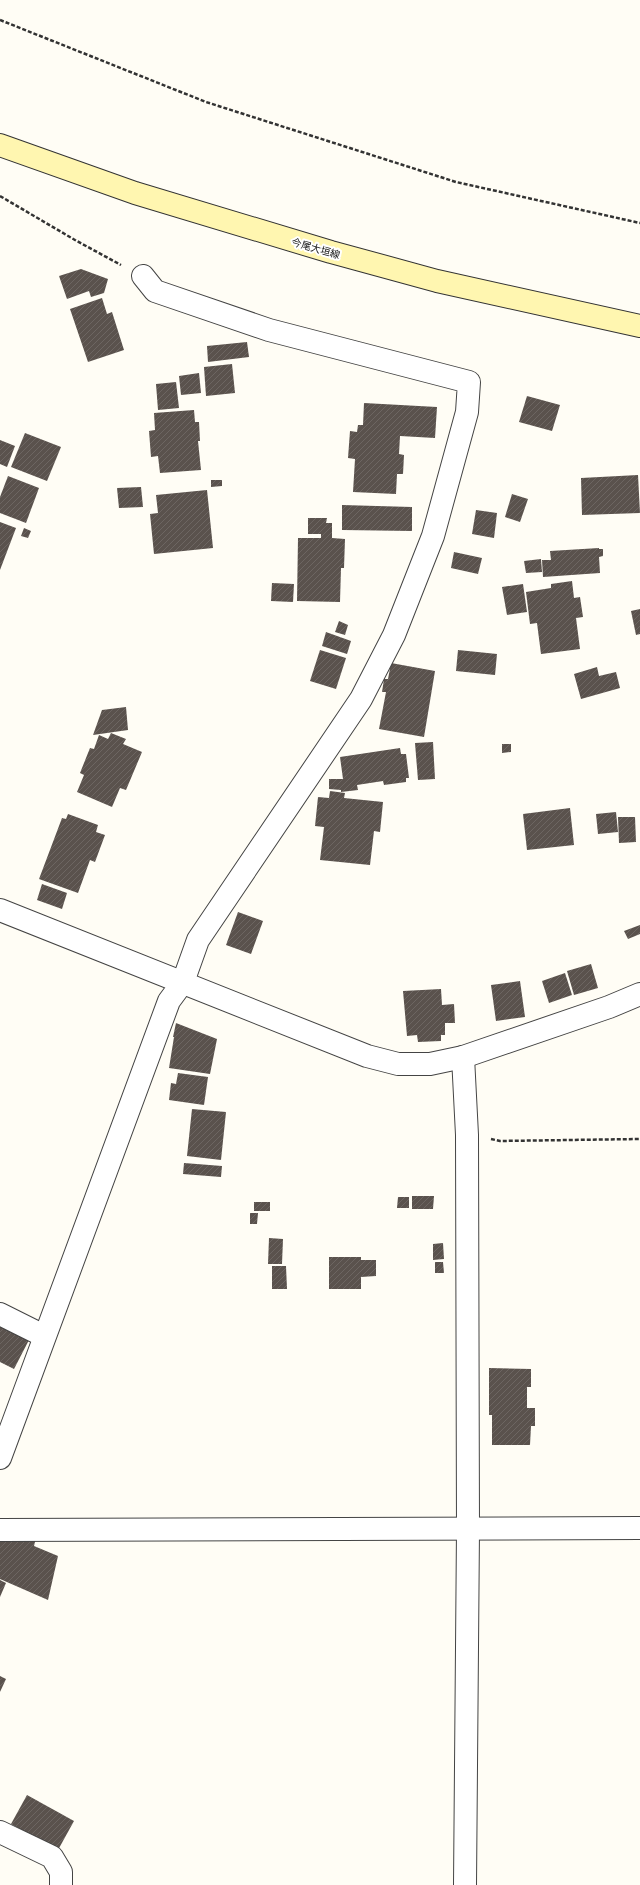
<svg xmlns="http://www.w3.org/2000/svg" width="640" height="1885" viewBox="0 0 640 1885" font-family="'Times New Roman','Noto Sans JP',serif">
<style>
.building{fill:url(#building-hatch)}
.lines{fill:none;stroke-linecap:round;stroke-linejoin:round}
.minor-casing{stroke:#444;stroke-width:24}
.tertiary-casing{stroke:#444;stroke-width:24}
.secondary-casing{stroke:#333;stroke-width:24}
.path{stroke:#333;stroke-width:2.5;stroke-dasharray:4 2;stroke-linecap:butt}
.minor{stroke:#fff;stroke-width:22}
.tertiary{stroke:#fff;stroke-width:22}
.secondary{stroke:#fff6b0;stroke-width:22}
.labels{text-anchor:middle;stroke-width:4;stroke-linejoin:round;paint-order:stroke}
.street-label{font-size:10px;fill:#111;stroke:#fff}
</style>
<defs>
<pattern id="building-hatch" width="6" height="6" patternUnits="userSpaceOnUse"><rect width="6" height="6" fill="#5a524d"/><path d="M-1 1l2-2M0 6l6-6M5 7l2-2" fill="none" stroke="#6d6662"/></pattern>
</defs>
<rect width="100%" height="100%" fill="#fffdf5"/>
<g class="building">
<polygon points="81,269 108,279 104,293 91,297 89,291 67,299 59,276"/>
<polygon points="102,298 107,314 112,312 124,350 88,362 70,309"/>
<polygon points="247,342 249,357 208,362 207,346"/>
<polygon points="232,364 235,393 206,396 204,367"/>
<polygon points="199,373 201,393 181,395 179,376"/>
<polygon points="176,382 179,408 158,410 156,384"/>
<polygon points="527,396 560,405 552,431 519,422"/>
<polygon points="364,403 437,407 435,438 400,436 399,454 404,455 403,474 397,474 396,494 353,492 355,459 348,458 350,431 357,432 358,425 363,425"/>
<polygon points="194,410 195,422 199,422 200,441 198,441 201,470 160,473 158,456 151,457 149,431 155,430 154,413"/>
<polygon points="25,433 61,447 47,481 11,467"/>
<polygon points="0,440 15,446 7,467 0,464"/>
<polygon points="638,475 640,513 582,515 581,478"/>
<polygon points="8,476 39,488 26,523 0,513 0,497"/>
<polygon points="211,480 222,480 222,486 211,487"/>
<polygon points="141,487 143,507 119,508 117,488"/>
<polygon points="207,490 213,548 154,554 150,514 158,513 156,495"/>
<polygon points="512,494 528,499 520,522 505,517"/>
<polygon points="342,505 412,507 412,531 342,530"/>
<polygon points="476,510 497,513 494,538 472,534"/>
<polygon points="308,518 327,518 326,523 332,523 332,538 345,539 344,568 341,568 340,602 297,601 298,538 321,538 321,534 308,534"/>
<polygon points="0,522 16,528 0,570"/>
<polygon points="24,528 31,531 28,538 21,536"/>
<polygon points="599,548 599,549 603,549 603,556 599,557 600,573 543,577 542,560 551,560 550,551"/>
<polygon points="454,552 482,558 478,574 451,568"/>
<polygon points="541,559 542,572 526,573 524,561"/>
<polygon points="572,581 574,598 580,597 583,617 576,618 580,649 541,654 537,623 530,624 526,592 551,588 551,584"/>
<polygon points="272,583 294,584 293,602 271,601"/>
<polygon points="523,584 527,612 507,615 502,587"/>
<polygon points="640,609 640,634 636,635 631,611"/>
<polygon points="339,621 348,625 345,635 335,632"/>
<polygon points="326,632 351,641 347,654 322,646"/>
<polygon points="320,650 346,658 336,689 310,681"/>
<polygon points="458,650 497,654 495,675 456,671"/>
<polygon points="391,663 435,671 424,737 379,729 386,692 382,692 384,679 388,679"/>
<polygon points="597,667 599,676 616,672 620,688 581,699 574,674"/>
<polygon points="126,707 128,730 93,735 102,710"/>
<polygon points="111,733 126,739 123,744 142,752 126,790 120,788 112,807 77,792 84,775 80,773 90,748 94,749 99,735 108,739"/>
<polygon points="433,742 435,779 418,780 415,743"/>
<polygon points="502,744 511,744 511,752 502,753"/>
<polygon points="400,748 401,754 406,754 409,778 406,778 406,782 384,785 383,781 357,785 358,790 341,792 341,790 329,789 329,779 343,779 340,757"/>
<polygon points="330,791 345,793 344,798 383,802 380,832 374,831 370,865 320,860 324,827 315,826 318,797 329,798"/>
<polygon points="570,808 574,845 527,850 523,814"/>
<polygon points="616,812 618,832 598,834 596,814"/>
<polygon points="68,814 98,825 96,832 105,835 95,862 90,860 78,893 39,879 62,818 66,819"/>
<polygon points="618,817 635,817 636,842 619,843"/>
<polygon points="42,884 67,893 62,909 37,900"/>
<polygon points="238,912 263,921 251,954 226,945"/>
<polygon points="640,925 640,934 628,939 624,931"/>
<polygon points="591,964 598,988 574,995 567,971"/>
<polygon points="565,973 572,995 549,1003 542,981"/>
<polygon points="520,981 525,1017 496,1021 491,985"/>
<polygon points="441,989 442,1005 454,1004 455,1023 445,1023 445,1035 441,1035 441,1041 418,1042 417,1035 407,1036 403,991"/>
<polygon points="176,1023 217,1039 210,1074 169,1068 174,1037 173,1037"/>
<polygon points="178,1073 208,1077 204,1105 169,1100 171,1083 176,1084"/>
<polygon points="192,1109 226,1112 221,1160 187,1156"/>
<polygon points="184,1163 222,1166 221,1177 183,1174"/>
<polygon points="412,1196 434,1196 433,1209 412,1209"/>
<polygon points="398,1197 409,1197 409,1208 397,1208"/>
<rect x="254" y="1202" width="16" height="9"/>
<polygon points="250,1213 258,1213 257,1224 250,1224"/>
<polygon points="269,1238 283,1239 282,1264 268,1264"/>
<polygon points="443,1243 444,1259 433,1260 433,1244"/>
<polygon points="329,1257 361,1257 361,1260 376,1260 376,1276 361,1277 361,1289 329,1289"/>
<polygon points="435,1262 443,1262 444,1273 435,1273"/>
<polygon points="272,1266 286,1266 287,1289 272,1289"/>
<polygon points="0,1325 30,1338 14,1369 0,1362"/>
<polygon points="489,1368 531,1369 531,1387 527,1387 527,1408 535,1408 535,1426 531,1426 530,1445 492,1445 492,1415 489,1415"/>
<polygon points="36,1538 34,1546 58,1556 48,1600 0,1579 0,1539"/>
<polygon points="0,1580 6,1583 0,1597"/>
<polygon points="0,1676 6,1679 0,1692"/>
<polygon points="27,1795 74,1821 58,1850 11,1824"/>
</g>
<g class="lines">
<defs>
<g id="minor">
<polyline points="0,1314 44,1336"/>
<polyline points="0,1458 169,1001 183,982 198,940 361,699 394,635 433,536 467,412 469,382 269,330 155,291 143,276"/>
<polyline points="0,1530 640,1528"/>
<polyline points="0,1832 52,1857 61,1872 61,1885"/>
</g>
<g id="tertiary">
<polyline points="0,910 367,1056 398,1064 430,1064 463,1057 609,1007 640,994"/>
<polyline points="463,1057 467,1135 468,1529 465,1885"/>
</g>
<polyline id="secondary" points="0,145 135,193 331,252 437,281 640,326"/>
</defs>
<use href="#minor" class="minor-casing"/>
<use href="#tertiary" class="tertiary-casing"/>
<use href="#secondary" class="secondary-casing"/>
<g class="path">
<polyline points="0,20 206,102 456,182 640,223"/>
<polyline points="0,196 75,240 121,265"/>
<polyline points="491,1139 500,1141 640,1139"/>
</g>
<use href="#minor" class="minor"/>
<use href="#tertiary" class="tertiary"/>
<use href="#secondary" class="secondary"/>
</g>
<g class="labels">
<g class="street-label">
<text transform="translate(316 248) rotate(16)" y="4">今尾大垣線</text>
</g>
</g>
</svg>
